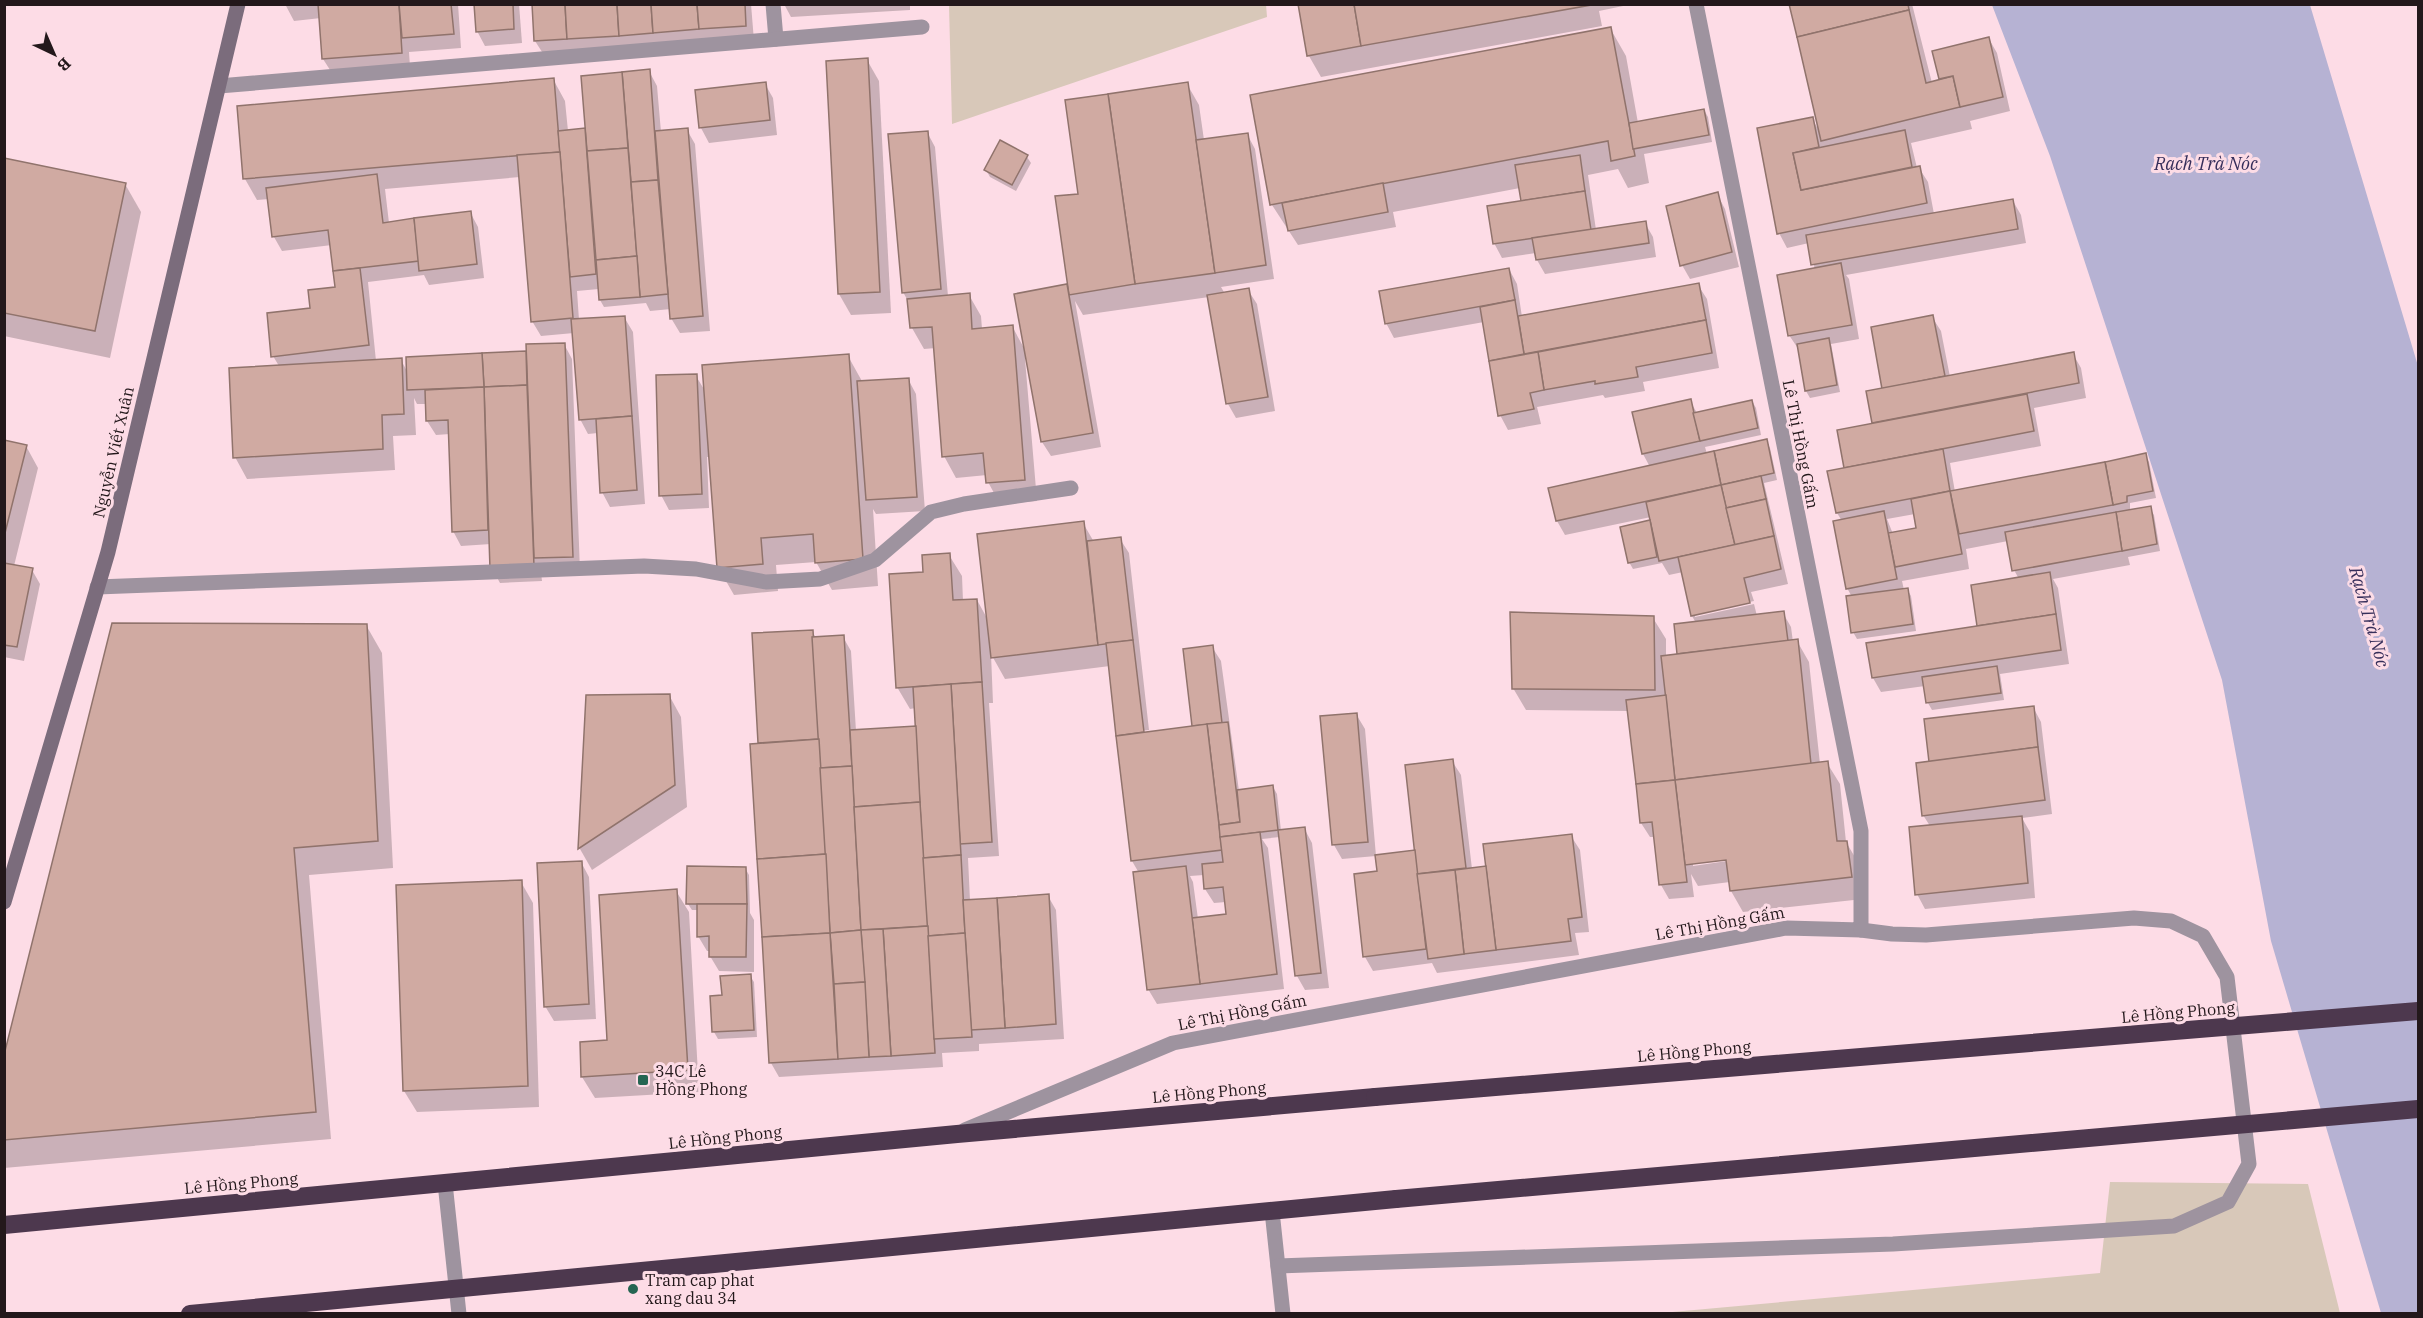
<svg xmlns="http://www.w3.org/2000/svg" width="2423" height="1318" viewBox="0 0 2423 1318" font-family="'IBM Plex Serif',serif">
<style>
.green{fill:#d8c8b9}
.water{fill:#b6b2d3}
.shadow{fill:#0003;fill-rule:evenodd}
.building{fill:#d0aaa2;stroke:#90736c;stroke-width:1.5}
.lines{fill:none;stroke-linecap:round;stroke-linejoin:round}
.street{stroke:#9e939f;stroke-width:15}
.secondary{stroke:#7b6c7c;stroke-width:15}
.highway{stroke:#4d384e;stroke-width:18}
.highway-bridge{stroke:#4d384e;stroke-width:18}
.poi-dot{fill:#256552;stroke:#fddce6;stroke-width:2}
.labels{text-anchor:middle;stroke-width:6;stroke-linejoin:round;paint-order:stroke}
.street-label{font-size:16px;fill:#23181b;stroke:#fddce6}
.poi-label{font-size:16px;fill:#23181b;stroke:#fddce6;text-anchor:start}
.water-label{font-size:18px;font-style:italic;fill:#362e5a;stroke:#fddce6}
</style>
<rect width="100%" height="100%" fill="#fddce6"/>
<g class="green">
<polygon points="1266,4 1267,17 952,124 949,5"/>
<polygon points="2110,1182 2308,1184 2340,1313 1650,1314 2100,1273"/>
</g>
<polygon class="water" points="1992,5 2310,5 2418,366 2418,1313 2381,1313 2271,941 2222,680 2050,156"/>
<g class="shadow">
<polygon points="285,4 458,4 461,48 409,52 410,67 332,73 323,59 321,18 294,21"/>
<polygon points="475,4 519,4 522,43 485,46 477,31"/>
<polygon points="533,4 751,4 754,41 544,55 535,41"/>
<polygon points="784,4 910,4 910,10 791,17"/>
<polygon points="1300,4 1628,4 1628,5 1599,11 1602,26 1321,77 1309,56"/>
<polygon points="1790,4 1912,4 1932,83 1941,80 1934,52 1989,39 1997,53 2010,111 1970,121 1972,129 1911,143 1917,168 1919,168 1928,182 1934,214 2013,201 2021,215 2026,243 1846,275 1849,279 1859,339 1831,344 1840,392 1810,398 1806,391 1799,350 1789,335 1815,270 1809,243 1787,248 1779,233 1759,130 1812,119 1820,132"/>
<polygon points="1610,28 1626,56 1638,123 1704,110 1708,117 1712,142 1644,154 1649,183 1628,188 1618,169 1588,175 1596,230 1645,223 1653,237 1656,257 1545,274 1537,260 1536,253 1502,258 1494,243 1523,202 1520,188 1393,212 1396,227 1298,245 1272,205 1252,96"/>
<polygon points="867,60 879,81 891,313 851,315 839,294"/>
<polygon points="649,71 657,86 661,132 687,130 695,144 710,331 680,333 671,318 671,309 650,311 646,303 604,307 600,300 599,289 577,291 579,320 624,317 633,332 645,504 610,507 602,492 598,433 588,434 580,419 574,333 541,336 532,321 520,177 385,189 389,223 470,212 478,227 484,278 429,285 424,275 368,282 376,361 401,360 408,373 408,358 528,353 564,344 572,359 580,571 541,573 542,581 500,583 492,568 491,544 461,546 453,531 450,434 436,435 427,421 427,404 417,404 414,398 416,435 393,436 395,470 247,479 235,457 279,366 273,356 312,309 337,288 332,245 282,251 274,237 269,199 257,200 245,179 553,79 565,101 568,131 587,129 582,77"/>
<polygon points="765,84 773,98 777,135 709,143 701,128 697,91"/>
<polygon points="1187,84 1199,105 1204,140 1247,134 1255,149 1274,279 1221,287 1228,299 1248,290 1257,304 1275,411 1236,418 1228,404 1209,297 1083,315 1075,301 1101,447 1051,456 1042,442 1027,359 1025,359 1037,501 1000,504 988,482 987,475 956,478 944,456 936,348 924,349 912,328 909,303 903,292 927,132 935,147 948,296 969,295 981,316 982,329 1012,326 1025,350 1066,286 1070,294 1079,195"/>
<polygon points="1001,142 1027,157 1031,163 1016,191 990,177 986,170"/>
<polygon points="4,159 125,184 141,212 110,358 4,336"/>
<polygon points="1717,194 1725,209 1739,267 1690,279 1682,265"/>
<polygon points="1509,269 1517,284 1522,317 1698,285 1707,299 1719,368 1643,382 1645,391 1605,398 1603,395 1537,407 1541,424 1508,430 1500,415 1484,322 1394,338 1386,323"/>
<path d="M 1932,317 L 1941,331 L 1950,377 L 2073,354 L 2081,368 L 2086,398 L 2034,408 L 2041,446 L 1950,463 L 1955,492 L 2145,455 L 2149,462 L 2156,498 L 2130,503 L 2130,511 L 2150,508 L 2154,515 L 2160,551 L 2128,557 L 2130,565 L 2053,579 L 2058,588 L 2069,664 L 2000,674 L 2004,700 L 1932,710 L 1928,703 L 1925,686 L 1881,692 L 1873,678 L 1978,628 L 1972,586 L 2019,579 L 2014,570 L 2008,541 L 1966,549 L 1969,569 L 1902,581 L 1904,590 L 1907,589 L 1911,596 L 1916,631 L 1857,639 L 1853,632 L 1852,597 L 1847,588 L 1842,521 L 1837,513 L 1846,469 L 1873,424 L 1868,393 L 1884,390 ZM 1915,514 L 1917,529 L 1893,534 L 1887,519 Z"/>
<polygon points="848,356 863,383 908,379 916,394 925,511 876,514 873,509 878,586 832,590 816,562 776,565 778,591 734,595 718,567 710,457 707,457 709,508 669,510 661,495 696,376 705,391"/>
<path d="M 1690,401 L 1697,413 L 1752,401 L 1756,408 L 1761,435 L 1705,447 L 1707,454 L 1766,441 L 1770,448 L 1777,480 L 1764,483 L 1788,584 L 1751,592 L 1754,601 L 1695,614 L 1695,617 L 1754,604 L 1757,616 L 1783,613 L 1791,627 L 1793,642 L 1797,641 L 1809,662 L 1820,764 L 1827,763 L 1840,784 L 1846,842 L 1859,864 L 1863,899 L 1743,912 L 1731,891 L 1730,882 L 1698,886 L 1691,874 L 1694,897 L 1669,899 L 1661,885 L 1655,837 L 1650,837 L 1641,823 L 1629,711 L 1526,710 L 1513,688 L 1653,618 L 1666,639 L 1666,657 L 1679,655 L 1676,625 L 1696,623 L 1692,616 L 1683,572 L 1669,575 L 1662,563 L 1633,569 L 1629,562 L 1622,528 L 1652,521 L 1651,517 L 1565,535 L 1557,521 L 1650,467 L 1643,454 ZM 1733,857 L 1734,860 L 1693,866 L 1693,863 Z"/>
<polygon points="4,442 26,446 38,468 14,566 32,570 40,584 24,661 4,657"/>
<path d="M 1083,523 L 1094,542 L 1120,539 L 1129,553 L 1149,730 L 1122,733 L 1122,736 L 1195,727 L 1212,647 L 1221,661 L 1239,791 L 1273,787 L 1277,794 L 1281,831 L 1304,828 L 1312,843 L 1329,988 L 1305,990 L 1297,976 L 1280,837 L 1262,839 L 1268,848 L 1284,989 L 1157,1004 L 1148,989 L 1139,873 L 1132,861 L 1110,666 L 1005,679 L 991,654 L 993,703 L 989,703 L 999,856 L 968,858 L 970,901 L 1048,896 L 1056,910 L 1064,1039 L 979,1044 L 979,1051 L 942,1053 L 943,1067 L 779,1077 L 771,1063 L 760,744 L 753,635 L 812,631 L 816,638 L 843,637 L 851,651 L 856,731 L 918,727 L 916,708 L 910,709 L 897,687 L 924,574 L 949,555 L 962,576 L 963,601 L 977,600 L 988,620 ZM 1204,875 L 1205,889 L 1214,903 L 1226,902 L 1228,916 L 1198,919 L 1193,882 L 1190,876 Z"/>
<polygon points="366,625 382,653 393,868 309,875 331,1139 4,1168 4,1061"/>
<polygon points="669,695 681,717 687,807 592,870 580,849 587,697"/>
<polygon points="2033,707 2041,722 2052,814 2022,818 2030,832 2035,898 1925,909 1917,894 1930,826 1923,815 1931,763"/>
<polygon points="1356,714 1365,729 1376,856 1416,851 1452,761 1461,775 1472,869 1488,867 1571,836 1580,850 1589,932 1575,933 1579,955 1437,973 1432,963 1373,971 1365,957 1378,872 1376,856 1342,859 1334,845"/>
<polygon points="581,862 589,877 596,1019 554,1021 545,1006"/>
<polygon points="745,868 749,875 750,913 754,920 754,972 719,971 710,956 710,951 707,951 698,936 699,910 692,910 688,904"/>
<polygon points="521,882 533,903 539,1107 417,1112 404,1091"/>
<polygon points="676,891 689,912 699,1092 595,1098 582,1077 609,1041"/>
<polygon points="750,976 754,982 757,1037 718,1039 714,1032 723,996"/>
</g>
<g class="building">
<polygon points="318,4 399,4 402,53 322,59"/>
<polygon points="399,4 451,4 454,34 402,38"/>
<polygon points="474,4 513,4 514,29 476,32"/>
<polygon points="532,4 565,4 567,39 534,41"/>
<polygon points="565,4 617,4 619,36 567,39"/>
<polygon points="617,4 651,4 653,33 619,36"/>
<polygon points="651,4 697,4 699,29 653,33"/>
<polygon points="697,4 745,4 746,26 699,29"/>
<polygon points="1298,4 1354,4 1361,46 1307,56"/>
<polygon points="1354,4 1591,4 1591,5 1361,46"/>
<polygon points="1789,4 1908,4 1909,10 1797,37"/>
<polygon points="1909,10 1926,83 1953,76 1960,107 1821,141 1797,37"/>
<polygon points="1611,27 1635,156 1611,161 1608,141 1270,205 1250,95"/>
<polygon points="1989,37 2003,97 1960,107 1953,76 1939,79 1932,51"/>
<polygon points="868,58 880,292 838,294 826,61"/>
<polygon points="650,69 658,180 631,182 622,72"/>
<polygon points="622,72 628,148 587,151 581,76"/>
<polygon points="554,78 560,152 243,179 237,106"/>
<polygon points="766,82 770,120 699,128 695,90"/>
<polygon points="1188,82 1215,273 1135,284 1108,94"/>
<polygon points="1108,94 1135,284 1069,295 1055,196 1078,194 1065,100"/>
<polygon points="1704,109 1709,135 1633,149 1629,123"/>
<polygon points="1813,117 1819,147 1793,153 1801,190 1920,166 1927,203 1777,234 1757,128"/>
<polygon points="585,128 596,274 570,277 558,131"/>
<polygon points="688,128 703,316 670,319 655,131"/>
<polygon points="1905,130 1912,167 1801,190 1793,153"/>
<polygon points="928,131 941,289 902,293 888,134"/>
<polygon points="1248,133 1266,265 1215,273 1196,140"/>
<polygon points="1000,140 1028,155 1012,185 984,170"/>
<polygon points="628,148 637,256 596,260 587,151"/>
<polygon points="560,152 573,318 531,322 517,155"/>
<polygon points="1580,155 1585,191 1521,201 1515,165"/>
<polygon points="4,158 126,183 95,331 4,313"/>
<polygon points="377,174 383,223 414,218 419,261 333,271 328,230 272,237 266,188"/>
<polygon points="658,180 668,294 640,297 631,182"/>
<polygon points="1383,183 1388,212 1288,231 1282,203"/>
<polygon points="1585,191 1591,230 1493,244 1487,206"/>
<polygon points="1718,192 1732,252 1680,266 1666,206"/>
<polygon points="2013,199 2018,229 1811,265 1806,235"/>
<polygon points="471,211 477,264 419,271 414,218"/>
<polygon points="1646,221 1649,243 1536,260 1532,238"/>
<polygon points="637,256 640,297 599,300 596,260"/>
<polygon points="1841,263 1852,325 1788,336 1777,275"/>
<polygon points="360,268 369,345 271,357 267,313 310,308 308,290 335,287 333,271"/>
<polygon points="1509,268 1515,300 1385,324 1379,291"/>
<polygon points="1699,283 1706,320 1524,354 1518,316"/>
<polygon points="1067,284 1093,433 1041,442 1014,294"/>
<polygon points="1249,288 1268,397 1226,404 1207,295"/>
<polygon points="970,293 972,329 1013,325 1025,480 986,483 983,453 942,457 932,327 910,328 907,299"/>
<polygon points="1515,300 1524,354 1489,361 1480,307"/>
<polygon points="1933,315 1945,376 1882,389 1871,327"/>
<polygon points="625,316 632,416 579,420 571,319"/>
<polygon points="1706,320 1712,353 1636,367 1638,377 1595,384 1595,381 1544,390 1538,352"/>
<polygon points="1829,338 1837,385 1805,391 1797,344"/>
<polygon points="565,343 573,557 534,558 526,344"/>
<polygon points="526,351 527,385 484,387 482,353"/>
<polygon points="1538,352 1544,390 1530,393 1534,409 1498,416 1489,361"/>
<polygon points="2074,352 2079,383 1872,423 1866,391"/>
<polygon points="482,353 484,387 407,390 406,357"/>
<polygon points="849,354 863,559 815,563 813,534 761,538 763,564 717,568 702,365"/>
<polygon points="402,358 404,414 382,415 383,449 233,458 229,368"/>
<polygon points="697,374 702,494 659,496 656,375"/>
<polygon points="909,378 917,497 866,500 857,381"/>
<polygon points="527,385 534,566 490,569 484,387"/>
<polygon points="484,387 488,530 452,532 448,420 426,421 425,390"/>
<polygon points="2027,394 2034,431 1844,468 1837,430"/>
<polygon points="1691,399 1700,441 1642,454 1632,412"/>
<polygon points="1752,400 1758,428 1700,441 1693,413"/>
<polygon points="632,416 637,490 600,493 596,419"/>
<polygon points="1767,439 1774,473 1721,485 1714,451"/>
<polygon points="4,440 27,445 4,537"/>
<polygon points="1943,449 1950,491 1836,513 1827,471"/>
<polygon points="1714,451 1721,485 1556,521 1548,488"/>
<polygon points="2146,453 2153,491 2127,496 2127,502 2113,505 2105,462"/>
<polygon points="2105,462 2113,505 1959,534 1950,491"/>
<polygon points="1761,476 1766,499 1726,508 1721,485"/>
<polygon points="1721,485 1735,545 1659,561 1646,502"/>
<polygon points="1950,491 1962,554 1895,567 1888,533 1916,528 1911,499"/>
<polygon points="1766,499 1774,536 1735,545 1726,508"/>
<polygon points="2151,506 2157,544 2122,551 2116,512"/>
<polygon points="1884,511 1897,579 1846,589 1833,521"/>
<polygon points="2116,512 2122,551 2012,571 2005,532"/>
<polygon points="1650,520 1657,557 1628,563 1620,527"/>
<polygon points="1084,521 1098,645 991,658 977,534"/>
<polygon points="1774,536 1781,569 1744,578 1750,603 1691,616 1678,557"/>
<polygon points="1121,537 1133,640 1098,645 1087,541"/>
<polygon points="950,553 953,600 977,599 982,682 896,688 889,574 923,572 922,555"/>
<polygon points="4,563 33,568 17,647 4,645"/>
<polygon points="2050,572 2056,614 1977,626 1971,585"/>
<polygon points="1908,588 1913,624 1851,633 1846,596"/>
<polygon points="1784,611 1788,641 1677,654 1674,624"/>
<polygon points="1510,612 1654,616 1655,690 1512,689"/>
<polygon points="2056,614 2061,650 1872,678 1866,643"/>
<polygon points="112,623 367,624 378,841 294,848 316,1112 4,1140 4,1055"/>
<polygon points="813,630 819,739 758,743 752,633"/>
<polygon points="844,635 852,766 820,768 812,637"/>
<polygon points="1798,639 1811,764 1675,780 1661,656"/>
<polygon points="1133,640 1144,732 1116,736 1106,643"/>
<polygon points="1213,645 1222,723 1192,726 1183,649"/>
<polygon points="1997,666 2001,693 1926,703 1922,677"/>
<polygon points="982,682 992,842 960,844 951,684"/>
<polygon points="951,684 961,855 923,858 913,687"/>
<polygon points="670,694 675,785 578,849 586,695"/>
<polygon points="1666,695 1675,780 1636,784 1626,700"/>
<polygon points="2034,706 2038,747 1929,762 1924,719"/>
<polygon points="1357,713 1368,842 1332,845 1320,716"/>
<polygon points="1228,722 1240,822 1219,825 1207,724"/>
<polygon points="1207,724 1222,850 1131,861 1116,736"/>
<polygon points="916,726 920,802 854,807 850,730"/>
<polygon points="819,739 826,854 757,859 750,744"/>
<polygon points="2038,747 2045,800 1922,816 1916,763"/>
<polygon points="1453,759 1466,868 1417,874 1405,765"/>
<polygon points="1828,761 1837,841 1847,841 1852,877 1730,891 1726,860 1685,865 1675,780"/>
<polygon points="852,766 861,930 830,933 820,768"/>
<polygon points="1675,780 1687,882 1659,885 1652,822 1640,823 1636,784"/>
<polygon points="1273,785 1278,830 1220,837 1219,825 1240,822 1237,790"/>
<polygon points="920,802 928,926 861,930 854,807"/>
<polygon points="2022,816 2028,883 1915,895 1909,827"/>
<polygon points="1305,827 1321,973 1295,976 1278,830"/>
<polygon points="1260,832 1277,974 1200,984 1192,918 1226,914 1223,887 1204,889 1202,864 1223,862 1220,837"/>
<polygon points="1572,834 1582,917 1568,919 1571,941 1496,950 1483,844"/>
<polygon points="1415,850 1426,949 1363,957 1354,874 1377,871 1375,855"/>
<polygon points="826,854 830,933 762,937 757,859"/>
<polygon points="961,855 965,933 928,936 923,858"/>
<polygon points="582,861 589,1004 544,1007 537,863"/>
<polygon points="687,866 746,867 747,904 686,904"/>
<polygon points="1186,866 1200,984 1147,990 1133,872"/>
<polygon points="1486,866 1496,950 1464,954 1455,870"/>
<polygon points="1455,870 1464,954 1428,959 1417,874"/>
<polygon points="522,880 528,1086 403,1091 396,885"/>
<polygon points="677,889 688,1070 581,1077 580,1042 607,1040 599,895"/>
<polygon points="1049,894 1056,1024 1005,1028 997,898"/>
<polygon points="997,898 1005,1028 971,1030 963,900"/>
<polygon points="697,904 747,904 746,957 709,957 709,936 697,937"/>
<polygon points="928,926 935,1053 891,1056 883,929"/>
<polygon points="883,929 891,1056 869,1057 861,930"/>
<polygon points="861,930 865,982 834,984 830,933"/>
<polygon points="830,933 838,1059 769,1063 762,937"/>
<polygon points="965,933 972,1037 934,1039 928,936"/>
<polygon points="751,974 754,1030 712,1032 710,996 722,995 720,976"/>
<polygon points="865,982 869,1057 838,1059 834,984"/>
</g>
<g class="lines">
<g class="street">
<polyline points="773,4 776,39"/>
<polyline points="219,86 922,27"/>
<polyline points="97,587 644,566 696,569 766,582 820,579 875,560 931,512 964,504 1071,488"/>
<polyline points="965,1130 1173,1043 1786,928 1861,930 1861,831 1696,4"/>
<polyline points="445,1183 459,1314"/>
<polyline points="1272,1211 1283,1314"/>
<polyline points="1278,1266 1893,1244 2174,1226 2228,1202 2249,1164 2227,977 2203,936 2171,921 2134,918 1926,935 1892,934 1861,930"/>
</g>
<polyline class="secondary" points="4,902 108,552 238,4"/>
<g class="highway">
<polyline points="4,1225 957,1134 1375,1097"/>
<polyline points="190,1314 1396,1199"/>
</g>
<g class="highway-bridge">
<polyline points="1375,1097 2418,1011"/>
<polyline points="1396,1199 2418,1109"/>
</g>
</g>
<g class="poi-dot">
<rect x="637" y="1074" width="12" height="12" rx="3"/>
<circle cx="633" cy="1289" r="6"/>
</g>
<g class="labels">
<g class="street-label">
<text transform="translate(1801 444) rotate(79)" y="6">Lê Thị Hồng Gấm</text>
<text transform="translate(113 452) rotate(-77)" y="6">Nguyễn Viết Xuân</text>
<text transform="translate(1720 923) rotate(-10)" y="6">Lê Thị Hồng Gấm</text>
<text transform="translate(1242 1012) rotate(-11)" y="6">Lê Thị Hồng Gấm</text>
<text transform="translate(2178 1012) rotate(-5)" y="6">Lê Hồng Phong</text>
<text transform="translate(1694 1051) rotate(-5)" y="6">Lê Hồng Phong</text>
<text transform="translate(1209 1092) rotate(-5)" y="6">Lê Hồng Phong</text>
<text transform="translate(725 1137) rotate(-6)" y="6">Lê Hồng Phong</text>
<text transform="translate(241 1183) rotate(-5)" y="6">Lê Hồng Phong</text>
</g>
<g class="poi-label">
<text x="655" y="1077">34C Lê<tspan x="655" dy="18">Hồng Phong</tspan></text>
<text x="645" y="1286">Tram cap phat<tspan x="645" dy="18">xang dau 34</tspan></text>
</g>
<g class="water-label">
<text x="2206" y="170">Rạch Trà Nóc</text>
<text transform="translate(2369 617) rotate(74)" y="6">Rạch Trà Nóc</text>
</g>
</g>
<rect width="2423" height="1318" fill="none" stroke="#23181b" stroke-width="12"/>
<g transform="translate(54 54) rotate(136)" stroke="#fddce6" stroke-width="4.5" paint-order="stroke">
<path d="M0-4.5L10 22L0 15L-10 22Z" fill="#23181b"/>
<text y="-9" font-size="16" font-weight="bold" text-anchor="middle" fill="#23181b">B</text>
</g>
</svg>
